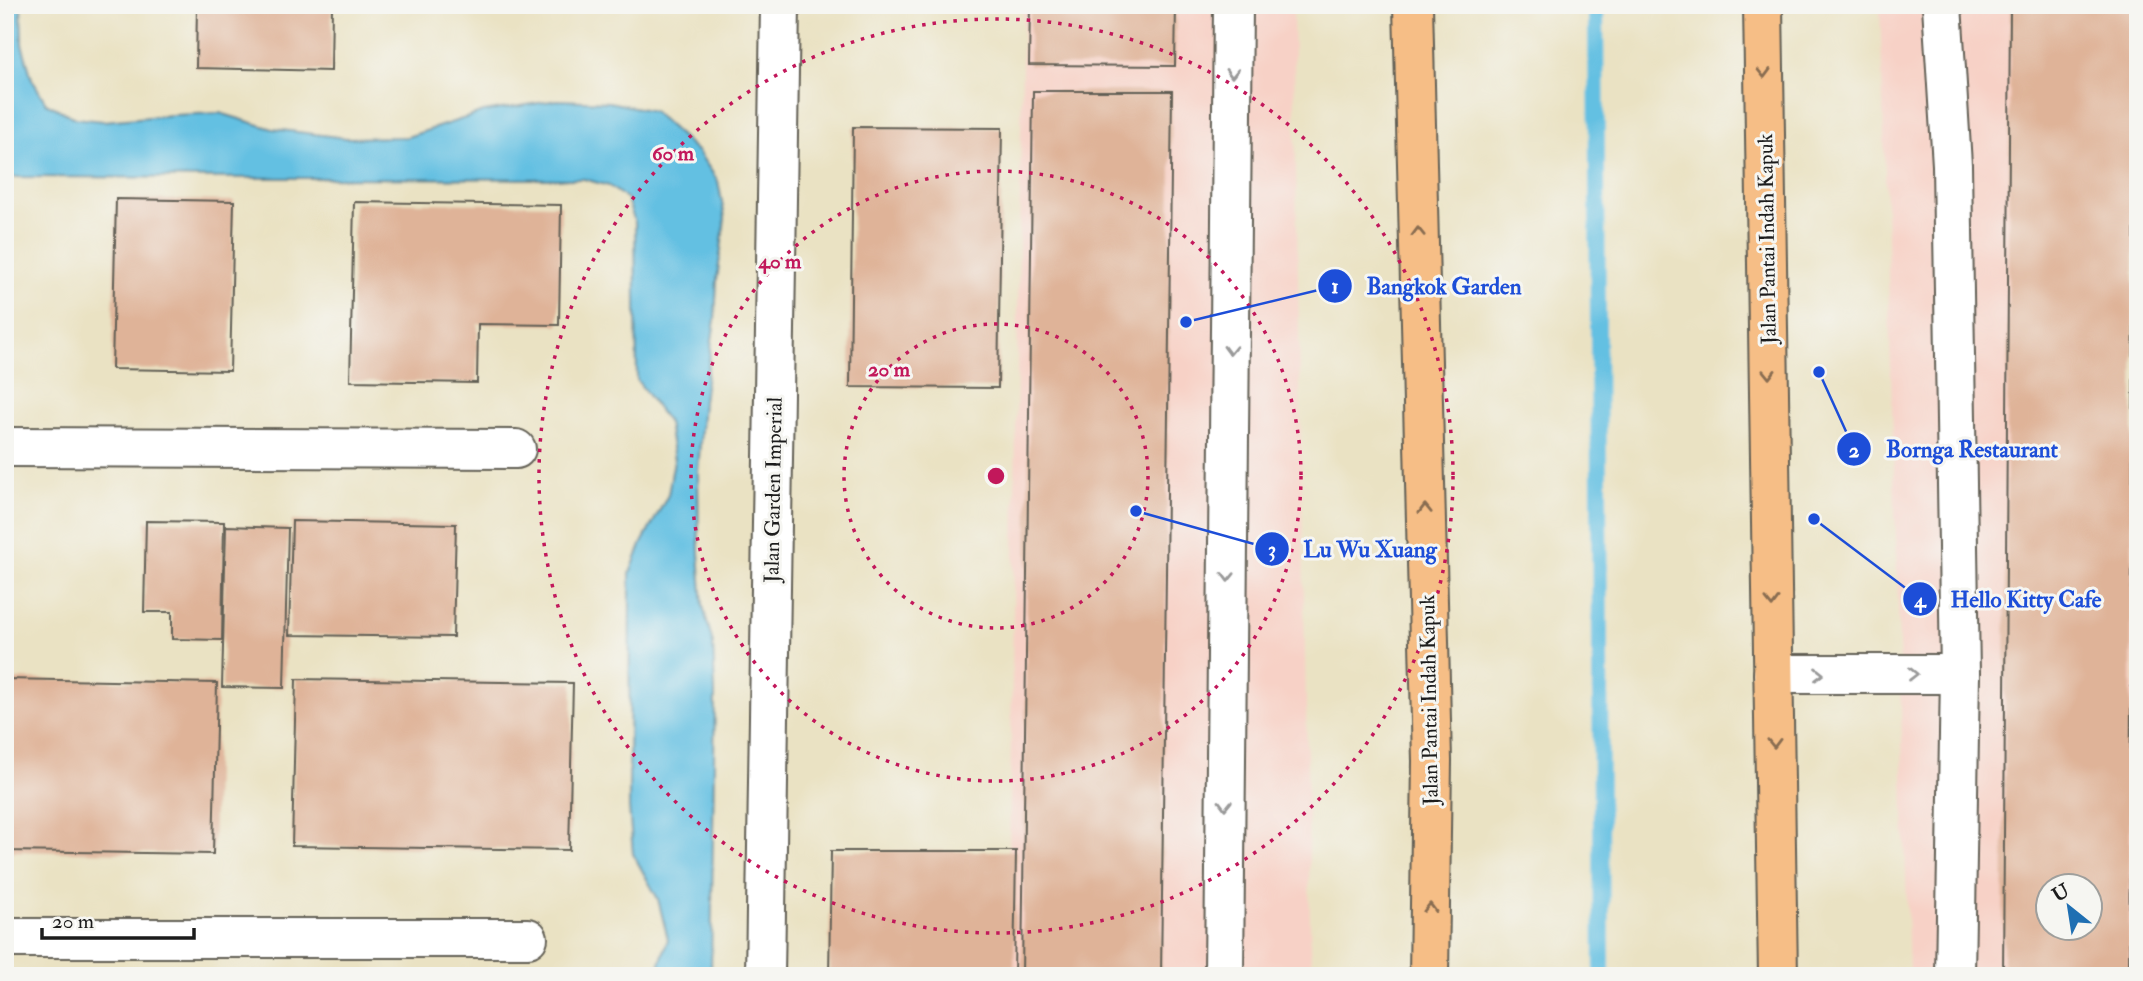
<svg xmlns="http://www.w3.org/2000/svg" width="2143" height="981" viewBox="0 0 2143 981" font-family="'IM FELL Double Pica',serif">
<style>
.built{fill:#f7d1c6;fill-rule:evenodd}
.water{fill:#64c0e2;stroke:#406e7f;stroke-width:2}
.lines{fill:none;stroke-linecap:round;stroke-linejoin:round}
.stream{stroke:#64c0e2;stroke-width:16}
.building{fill:#dfb398;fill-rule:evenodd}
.minor-casing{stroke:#646156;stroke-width:42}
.major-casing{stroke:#646156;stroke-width:42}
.minor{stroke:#fff;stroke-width:38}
.major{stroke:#f6be86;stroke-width:38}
.oneway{stroke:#999}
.oneway2{stroke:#896d51}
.ring{fill:none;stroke:#c2185b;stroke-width:3.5;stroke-dasharray:3.5 7}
.labels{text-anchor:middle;stroke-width:6;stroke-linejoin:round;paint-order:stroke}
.street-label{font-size:21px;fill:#1c1c1c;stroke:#f6f6f2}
.centre{fill:#c2185b;stroke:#f6f6f2;stroke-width:3.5}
.ring-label{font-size:21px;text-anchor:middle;font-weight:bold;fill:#c2185b;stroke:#f6f6f2;stroke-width:6;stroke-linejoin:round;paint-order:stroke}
.leader{fill:none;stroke:#1d4ed8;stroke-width:2.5}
.callout-dot{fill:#1d4ed8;stroke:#f6f6f2;stroke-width:2.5}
.mark-label{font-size:21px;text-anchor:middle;font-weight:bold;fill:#fff}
.callout-label{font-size:23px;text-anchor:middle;font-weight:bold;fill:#1d4ed8;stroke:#f6f6f2;stroke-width:6;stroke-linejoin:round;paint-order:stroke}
</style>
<rect width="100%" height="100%" fill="#f6f6f2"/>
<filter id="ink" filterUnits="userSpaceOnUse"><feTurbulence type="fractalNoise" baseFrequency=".0143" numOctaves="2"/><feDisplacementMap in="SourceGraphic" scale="14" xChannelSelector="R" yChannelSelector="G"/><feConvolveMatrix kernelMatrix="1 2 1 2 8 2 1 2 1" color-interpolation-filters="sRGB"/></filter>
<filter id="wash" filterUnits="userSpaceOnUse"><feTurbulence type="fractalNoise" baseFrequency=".00686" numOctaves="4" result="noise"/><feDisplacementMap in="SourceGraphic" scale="28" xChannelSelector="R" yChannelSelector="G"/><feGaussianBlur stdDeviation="1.57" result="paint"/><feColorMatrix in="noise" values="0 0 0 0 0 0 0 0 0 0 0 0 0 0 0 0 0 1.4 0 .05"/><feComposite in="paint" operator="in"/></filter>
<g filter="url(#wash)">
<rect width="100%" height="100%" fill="#eae2c3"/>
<g class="built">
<polygon points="1023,5 1293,5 1311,976 1007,976"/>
<path d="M 1880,5 L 2131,5 L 2135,976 L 1909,976 ZM 2048,886 L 2090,886 L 2090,928 L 2048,928 Z"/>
</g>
<polygon class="water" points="5,5 21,5 22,44 32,79 46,103 75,118 103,121 172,115 220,113 273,129 346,138 407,137 484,112 557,100 609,102 653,111 698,152 718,181 725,218 717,280 715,320 703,401 698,472 699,553 703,606 713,644 715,692 711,976 656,976 668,939 658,899 633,854 629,808 630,573 642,543 668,495 674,460 668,423 637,380 635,223 627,199 609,186 584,179 5,177"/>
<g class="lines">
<polyline class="stream" points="1596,5 1602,976"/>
</g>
<g id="blocks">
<g class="building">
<polygon points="197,5 332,5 331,71 196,68"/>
<polygon points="1030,5 1176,5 1175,66 1029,65"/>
<path d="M 2010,5 L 2136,5 L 2129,976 L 2003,976 ZM 2048,886 L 2090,886 L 2090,928 L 2048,928 Z"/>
<polygon points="1033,91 1172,91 1161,976 1022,976"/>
<polygon points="853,127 1002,128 998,388 850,387"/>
<polygon points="116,199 234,201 230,371 112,369"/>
<polygon points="354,202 561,205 559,325 478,324 477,383 350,381"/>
<polygon points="146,521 224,522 222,640 172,639 172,612 144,612"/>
<polygon points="292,521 456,524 453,637 289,635"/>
<polygon points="226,526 288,528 284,688 222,687"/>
<polygon points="5,679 217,683 213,854 5,851"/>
<polygon points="296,679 573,683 569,850 292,846"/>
<polygon points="831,851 1016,851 1014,976 829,976"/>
</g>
</g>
</g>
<g filter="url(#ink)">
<use href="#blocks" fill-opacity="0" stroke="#646156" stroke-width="2"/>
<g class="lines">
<defs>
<g id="minor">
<polyline points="1942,5 1952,165 1960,674 1955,976"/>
<polyline points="5,447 516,449"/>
<polyline points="1773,674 1960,674"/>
<polyline points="5,938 528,938"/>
<polyline points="765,976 780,5"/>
<polyline points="1224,976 1233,5"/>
</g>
<g id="major">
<polyline points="1413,5 1432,761 1429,976"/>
<polyline points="1763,5 1778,976"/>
</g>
</defs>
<use href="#minor" class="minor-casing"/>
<use href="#major" class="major-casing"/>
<use href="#minor" class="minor"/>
<use href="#major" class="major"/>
</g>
<defs><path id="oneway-chevron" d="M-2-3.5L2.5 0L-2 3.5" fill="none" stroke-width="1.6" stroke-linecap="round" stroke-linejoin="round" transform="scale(1.75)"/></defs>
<g class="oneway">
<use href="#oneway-chevron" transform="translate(1232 73) rotate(91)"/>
<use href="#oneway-chevron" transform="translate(1230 350) rotate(91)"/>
<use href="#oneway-chevron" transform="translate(1228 577) rotate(91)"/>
<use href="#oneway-chevron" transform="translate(1819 674)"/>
<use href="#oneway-chevron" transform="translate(1913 674)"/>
<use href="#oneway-chevron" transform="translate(1225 805) rotate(91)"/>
</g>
<g class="oneway2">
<use href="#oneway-chevron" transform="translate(1764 73) rotate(89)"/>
<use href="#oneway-chevron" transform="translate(1418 232) rotate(-91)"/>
<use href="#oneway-chevron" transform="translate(1769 374) rotate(89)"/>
<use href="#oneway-chevron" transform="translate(1425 509) rotate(-91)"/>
<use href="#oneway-chevron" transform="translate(1772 602) rotate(89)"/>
<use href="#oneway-chevron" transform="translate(1774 743) rotate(89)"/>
<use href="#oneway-chevron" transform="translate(1430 908) rotate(-89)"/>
</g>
</g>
<g class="ring">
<circle cx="996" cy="476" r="152"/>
<circle cx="996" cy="476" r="305"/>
<circle cx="996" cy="476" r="457"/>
</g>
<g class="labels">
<g class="street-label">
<text transform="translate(1767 239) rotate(-91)" y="7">Jalan Pantai Indah Kapuk</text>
<text transform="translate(773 490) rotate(-89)" y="7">Jalan Garden Imperial</text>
<text transform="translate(1429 700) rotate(-91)" y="7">Jalan Pantai Indah Kapuk</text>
</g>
</g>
<circle cx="996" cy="476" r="10" class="centre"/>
<g class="ring-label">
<text x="673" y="160">60 m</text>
<text x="780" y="268">40 m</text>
<text x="889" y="376">20 m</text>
</g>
<path class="leader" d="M1186 322L1335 286M1819 372L1854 449M1136 511L1272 549M1814 519L1920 599"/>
<g class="callout-dot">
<circle cx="1186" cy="322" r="7"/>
<circle cx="1819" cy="372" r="7"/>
<circle cx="1136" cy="511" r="7"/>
<circle cx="1814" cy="519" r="7"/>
<circle cx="1335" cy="286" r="18"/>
<circle cx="1854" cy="449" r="18"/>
<circle cx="1272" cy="549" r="18"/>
<circle cx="1920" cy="599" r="18"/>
</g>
<g class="mark-label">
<text x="1335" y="293">1</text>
<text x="1854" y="457">2</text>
<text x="1272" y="556">3</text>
<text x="1920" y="607">4</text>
</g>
<g class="callout-label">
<text x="1444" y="294">Bangkok Garden</text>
<text x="1972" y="457">Bornga Restaurant</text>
<text x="1370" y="557">Lu Wu Xuang</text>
<text x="2026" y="607">Hello Kitty Cafe</text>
</g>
<rect width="2143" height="981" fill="none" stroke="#f6f6f2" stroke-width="28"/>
<g transform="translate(2069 907) rotate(330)"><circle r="33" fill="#f6f6f2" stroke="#9f9f9c" stroke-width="2"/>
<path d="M0-5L12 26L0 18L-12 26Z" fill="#1f6fb2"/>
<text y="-10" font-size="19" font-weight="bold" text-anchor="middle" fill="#1c1c1c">U</text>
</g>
<path d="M42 928v10h152v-10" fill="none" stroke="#1c1c1c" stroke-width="3.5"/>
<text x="52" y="928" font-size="21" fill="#1c1c1c" stroke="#f6f6f2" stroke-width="5" paint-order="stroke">20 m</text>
</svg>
